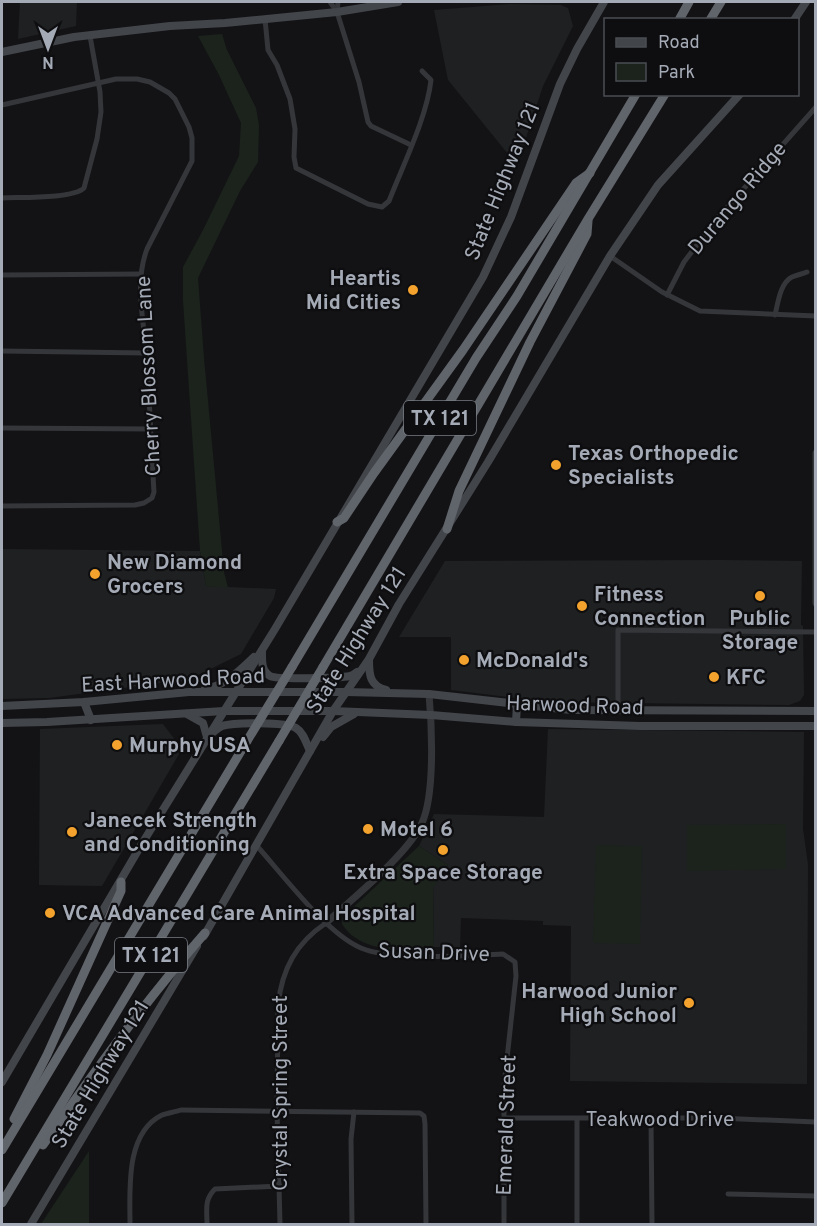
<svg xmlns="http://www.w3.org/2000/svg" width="817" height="1226" viewBox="0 0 817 1226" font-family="Overpass,sans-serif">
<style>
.built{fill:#1f2022}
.green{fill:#1b231c}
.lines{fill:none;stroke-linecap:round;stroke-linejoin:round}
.minor{stroke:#34363a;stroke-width:5}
.tertiary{stroke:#34363a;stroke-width:7}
.secondary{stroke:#42454a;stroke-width:8}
.motorway{stroke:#60646b;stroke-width:9}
.motorway-bridge{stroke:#60646b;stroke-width:9}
.poi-dot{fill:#f3a32d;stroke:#0e0e10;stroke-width:2}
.labels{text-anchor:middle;stroke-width:4.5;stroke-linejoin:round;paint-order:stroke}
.shield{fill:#0e0e10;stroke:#787c84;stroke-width:1.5}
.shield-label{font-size:20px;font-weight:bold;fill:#a5abb6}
.street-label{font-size:21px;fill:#a5abb6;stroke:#0e0e10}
.poi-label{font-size:21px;font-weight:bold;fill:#a5abb6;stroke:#0e0e10;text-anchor:start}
</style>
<rect width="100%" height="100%" fill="#131315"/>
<g class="built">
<polygon points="20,2 77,2 76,26 18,39"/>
<polygon points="510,4 561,5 568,8 573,26 543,86 517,165 448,80 434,10"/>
<polygon points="2,549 200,551 206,586 276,589 274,598 241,654 186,681 161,683 49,698 2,699"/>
<polygon points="721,560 802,561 801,625 803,626 804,695 800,701 789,705 550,702 451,690 451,637 399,637 445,561"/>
<polygon points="163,724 182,749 102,886 39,885 40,729"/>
<polygon points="548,729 804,732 803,829 808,864 807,1084 570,1081 571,926 543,925 543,921 461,918 460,947 434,947 433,887 448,865 419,846 434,814 544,817"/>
</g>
<g class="green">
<polygon points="222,34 227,50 256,108 259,125 258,162 240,191 198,278 204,358 224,572 228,588 206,586 200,551 183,301 183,267 203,230 239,156 241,123 219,75 198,36"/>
<polygon points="786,824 786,869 687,871 687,825"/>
<polygon points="596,845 642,846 640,944 593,943"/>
<path d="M 419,846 L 448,865 L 433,888 L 434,950 C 404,951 360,953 342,924 L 343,917 Z"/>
<polygon points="89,1151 89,1224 41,1224"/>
</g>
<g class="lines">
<g class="minor">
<polyline points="330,2 337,12 359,82 368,122 371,126 411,145"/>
<polyline points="337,12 338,2"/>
<path d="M 265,19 L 268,50 L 277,65 L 290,99 L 295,129 L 294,157 L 296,168 L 368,204 L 382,207 L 389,201 C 403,165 427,117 431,80 L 422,71"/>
<path d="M 2,105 L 116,79 L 137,79 L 150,82 L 169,93 L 175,99 L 189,127 L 192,138 L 192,161 L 147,249 C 134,284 144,318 146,354 C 150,400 151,446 154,492 L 152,498 L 144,503 L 135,505 L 2,506"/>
<path d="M 2,198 C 19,197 73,199 84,188 L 97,139 L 101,112 L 100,92 L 90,36"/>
<polyline points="610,256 662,292 700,311 816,316"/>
<polyline points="2,275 141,274"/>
<polyline points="667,295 684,262 716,220 816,107"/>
<path d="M 775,315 C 778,303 780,283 792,277 C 797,275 802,274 807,272"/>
<polyline points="2,351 146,353"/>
<polyline points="2,428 150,429"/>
<polyline points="618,710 618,630 816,632"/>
<path d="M 257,846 C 283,875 327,934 361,948 C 394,962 466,955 503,954 L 515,962 L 516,976 L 504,1086 L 504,1224"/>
<polyline points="504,1118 717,1118 816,1122"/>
<polyline points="651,1119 652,1224"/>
<polyline points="728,1194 816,1196"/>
<path d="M 130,1224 C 130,1190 125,1133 162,1115 C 168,1113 175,1112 181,1110 L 420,1113 L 424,1116 L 425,1124 L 426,1224"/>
<path d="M 207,1224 C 207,1209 204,1200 215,1189 L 280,1186"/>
<path d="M 280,1224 L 277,1110 L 278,1005 C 282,969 296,943 326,923"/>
<polyline points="352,1224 351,1139 354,1112"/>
<polyline points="577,1224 577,1119"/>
</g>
<g class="tertiary">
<polyline points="816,453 816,603"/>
<path d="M 326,923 C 352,899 409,853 422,823 C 435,794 432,727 429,694"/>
</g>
<g class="secondary">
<polyline points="794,20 806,2"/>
<polyline points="2,52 74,37 170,26 225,23 337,12 398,2"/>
<path d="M 262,651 C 262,660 261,671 270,676 C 278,680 340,678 350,676 C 354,675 354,674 357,672"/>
<path d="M 369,660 C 369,675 370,686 386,690"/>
<path d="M 205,689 C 225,686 240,670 254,657"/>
<polyline points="84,702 91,720"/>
<polyline points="2,706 84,702 189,692 346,692 429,694 571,710 816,711"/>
<path d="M 187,714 L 203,723 L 207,737 C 212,734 217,728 222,726 C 234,722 286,722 296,728 C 304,733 306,743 310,751"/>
<polyline points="516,722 517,704"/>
<polyline points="2,723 47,722 224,711 333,711 431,715 516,722 640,726 816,726"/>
<polyline points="323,737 331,727 354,714"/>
<polyline points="204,936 333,711 369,659 399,604 488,462 610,256 658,185 740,94"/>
<polyline points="2,1082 143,842 275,629 483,277 511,217 560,84 577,49 604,2"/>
<polyline points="31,1224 197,946"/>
</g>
<g class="motorway">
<polyline points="679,20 689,2"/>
<polyline points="710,20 721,2"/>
<polyline points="337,522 344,518 374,473 463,350 576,183 590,173"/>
<polyline points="447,529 459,491 530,342 587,234 588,221"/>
<polyline points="292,667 476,358 517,296 636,94"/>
<polyline points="323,667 588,219 665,94"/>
<polyline points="14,1119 47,1055 121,891 121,882"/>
<path d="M 43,1145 C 94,1072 146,1000 205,933"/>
<polyline points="2,1150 247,741"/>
<polyline points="2,1203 279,741"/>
</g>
<g class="motorway-bridge">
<polyline points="247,741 292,667"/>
<polyline points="279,741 323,667"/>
</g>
</g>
<g class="poi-dot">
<circle cx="413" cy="290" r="6"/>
<circle cx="556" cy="465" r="6"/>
<circle cx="95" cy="574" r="6"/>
<circle cx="760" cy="596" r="6"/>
<circle cx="582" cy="606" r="6"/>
<circle cx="464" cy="660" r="6"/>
<circle cx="714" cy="677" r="6"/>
<circle cx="117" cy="745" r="6"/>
<circle cx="368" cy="829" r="6"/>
<circle cx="72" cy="832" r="6"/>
<circle cx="443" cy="850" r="6"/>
<circle cx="50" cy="913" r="6"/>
<circle cx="689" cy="1003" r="6"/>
</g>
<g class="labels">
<g class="shield">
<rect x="404" y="401" width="72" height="34" rx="4.5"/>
<rect x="115" y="938" width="72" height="34" rx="4.5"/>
</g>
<g class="shield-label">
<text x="440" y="425">TX 121</text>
<text x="151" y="962">TX 121</text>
</g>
<g class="street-label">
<text transform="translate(502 181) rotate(-68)" y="7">State Highway 121</text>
<text transform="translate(737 198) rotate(-50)" y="7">Durango Ridge</text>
<text transform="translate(148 376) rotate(-93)" y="7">Cherry Blossom Lane</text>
<text transform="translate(356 640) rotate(-58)" y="7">State Highway 121</text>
<text transform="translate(173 680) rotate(-3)" y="7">East Harwood Road</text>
<text transform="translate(575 705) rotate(2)" y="7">Harwood Road</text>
<text transform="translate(434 952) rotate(2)" y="7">Susan Drive</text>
<text transform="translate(100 1074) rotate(-59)" y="7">State Highway 121</text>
<text transform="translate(280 1093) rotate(-90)" y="7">Crystal Spring Street</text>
<text x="660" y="1126">Teakwood Drive</text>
<text transform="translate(506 1125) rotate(-88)" y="7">Emerald Street</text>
</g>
<g class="poi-label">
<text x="401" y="285" text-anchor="end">Heartis<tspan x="401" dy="24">Mid Cities</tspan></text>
<text x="568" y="460">Texas Orthopedic<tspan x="568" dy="24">Specialists</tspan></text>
<text x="107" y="569">New Diamond<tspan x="107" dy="24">Grocers</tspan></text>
<text x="594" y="601">Fitness<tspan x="594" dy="24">Connection</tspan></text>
<text x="760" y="625" text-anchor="middle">Public<tspan x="760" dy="24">Storage</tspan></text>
<text x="476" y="667">McDonald's</text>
<text x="726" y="684">KFC</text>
<text x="129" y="752">Murphy USA</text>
<text x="84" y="827">Janecek Strength<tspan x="84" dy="24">and Conditioning</tspan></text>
<text x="380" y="836">Motel 6</text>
<text x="443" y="879" text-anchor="middle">Extra Space Storage</text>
<text x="62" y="920">VCA Advanced Care Animal Hospital</text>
<text x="677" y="998" text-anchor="end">Harwood Junior<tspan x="677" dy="24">High School</tspan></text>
</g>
</g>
<rect width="817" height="1226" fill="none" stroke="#a5abb6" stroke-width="6"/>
<rect x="604" y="18" width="195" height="78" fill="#0e0e10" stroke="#4a4d52" stroke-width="1.5"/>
<rect x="616" y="38" width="30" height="9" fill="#42454a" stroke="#4a4d52" stroke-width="1.5"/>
<text x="658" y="48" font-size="18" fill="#a5abb6">Road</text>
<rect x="616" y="63" width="30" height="18" fill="#1b231c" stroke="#4a4d52" stroke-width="1.5"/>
<text x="658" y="78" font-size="18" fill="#a5abb6">Park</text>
<g transform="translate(48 48) rotate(180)" stroke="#0e0e10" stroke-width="4.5" paint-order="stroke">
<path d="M0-4.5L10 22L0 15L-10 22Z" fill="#a5abb6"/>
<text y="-9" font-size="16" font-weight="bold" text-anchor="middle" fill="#a5abb6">N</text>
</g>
</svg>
